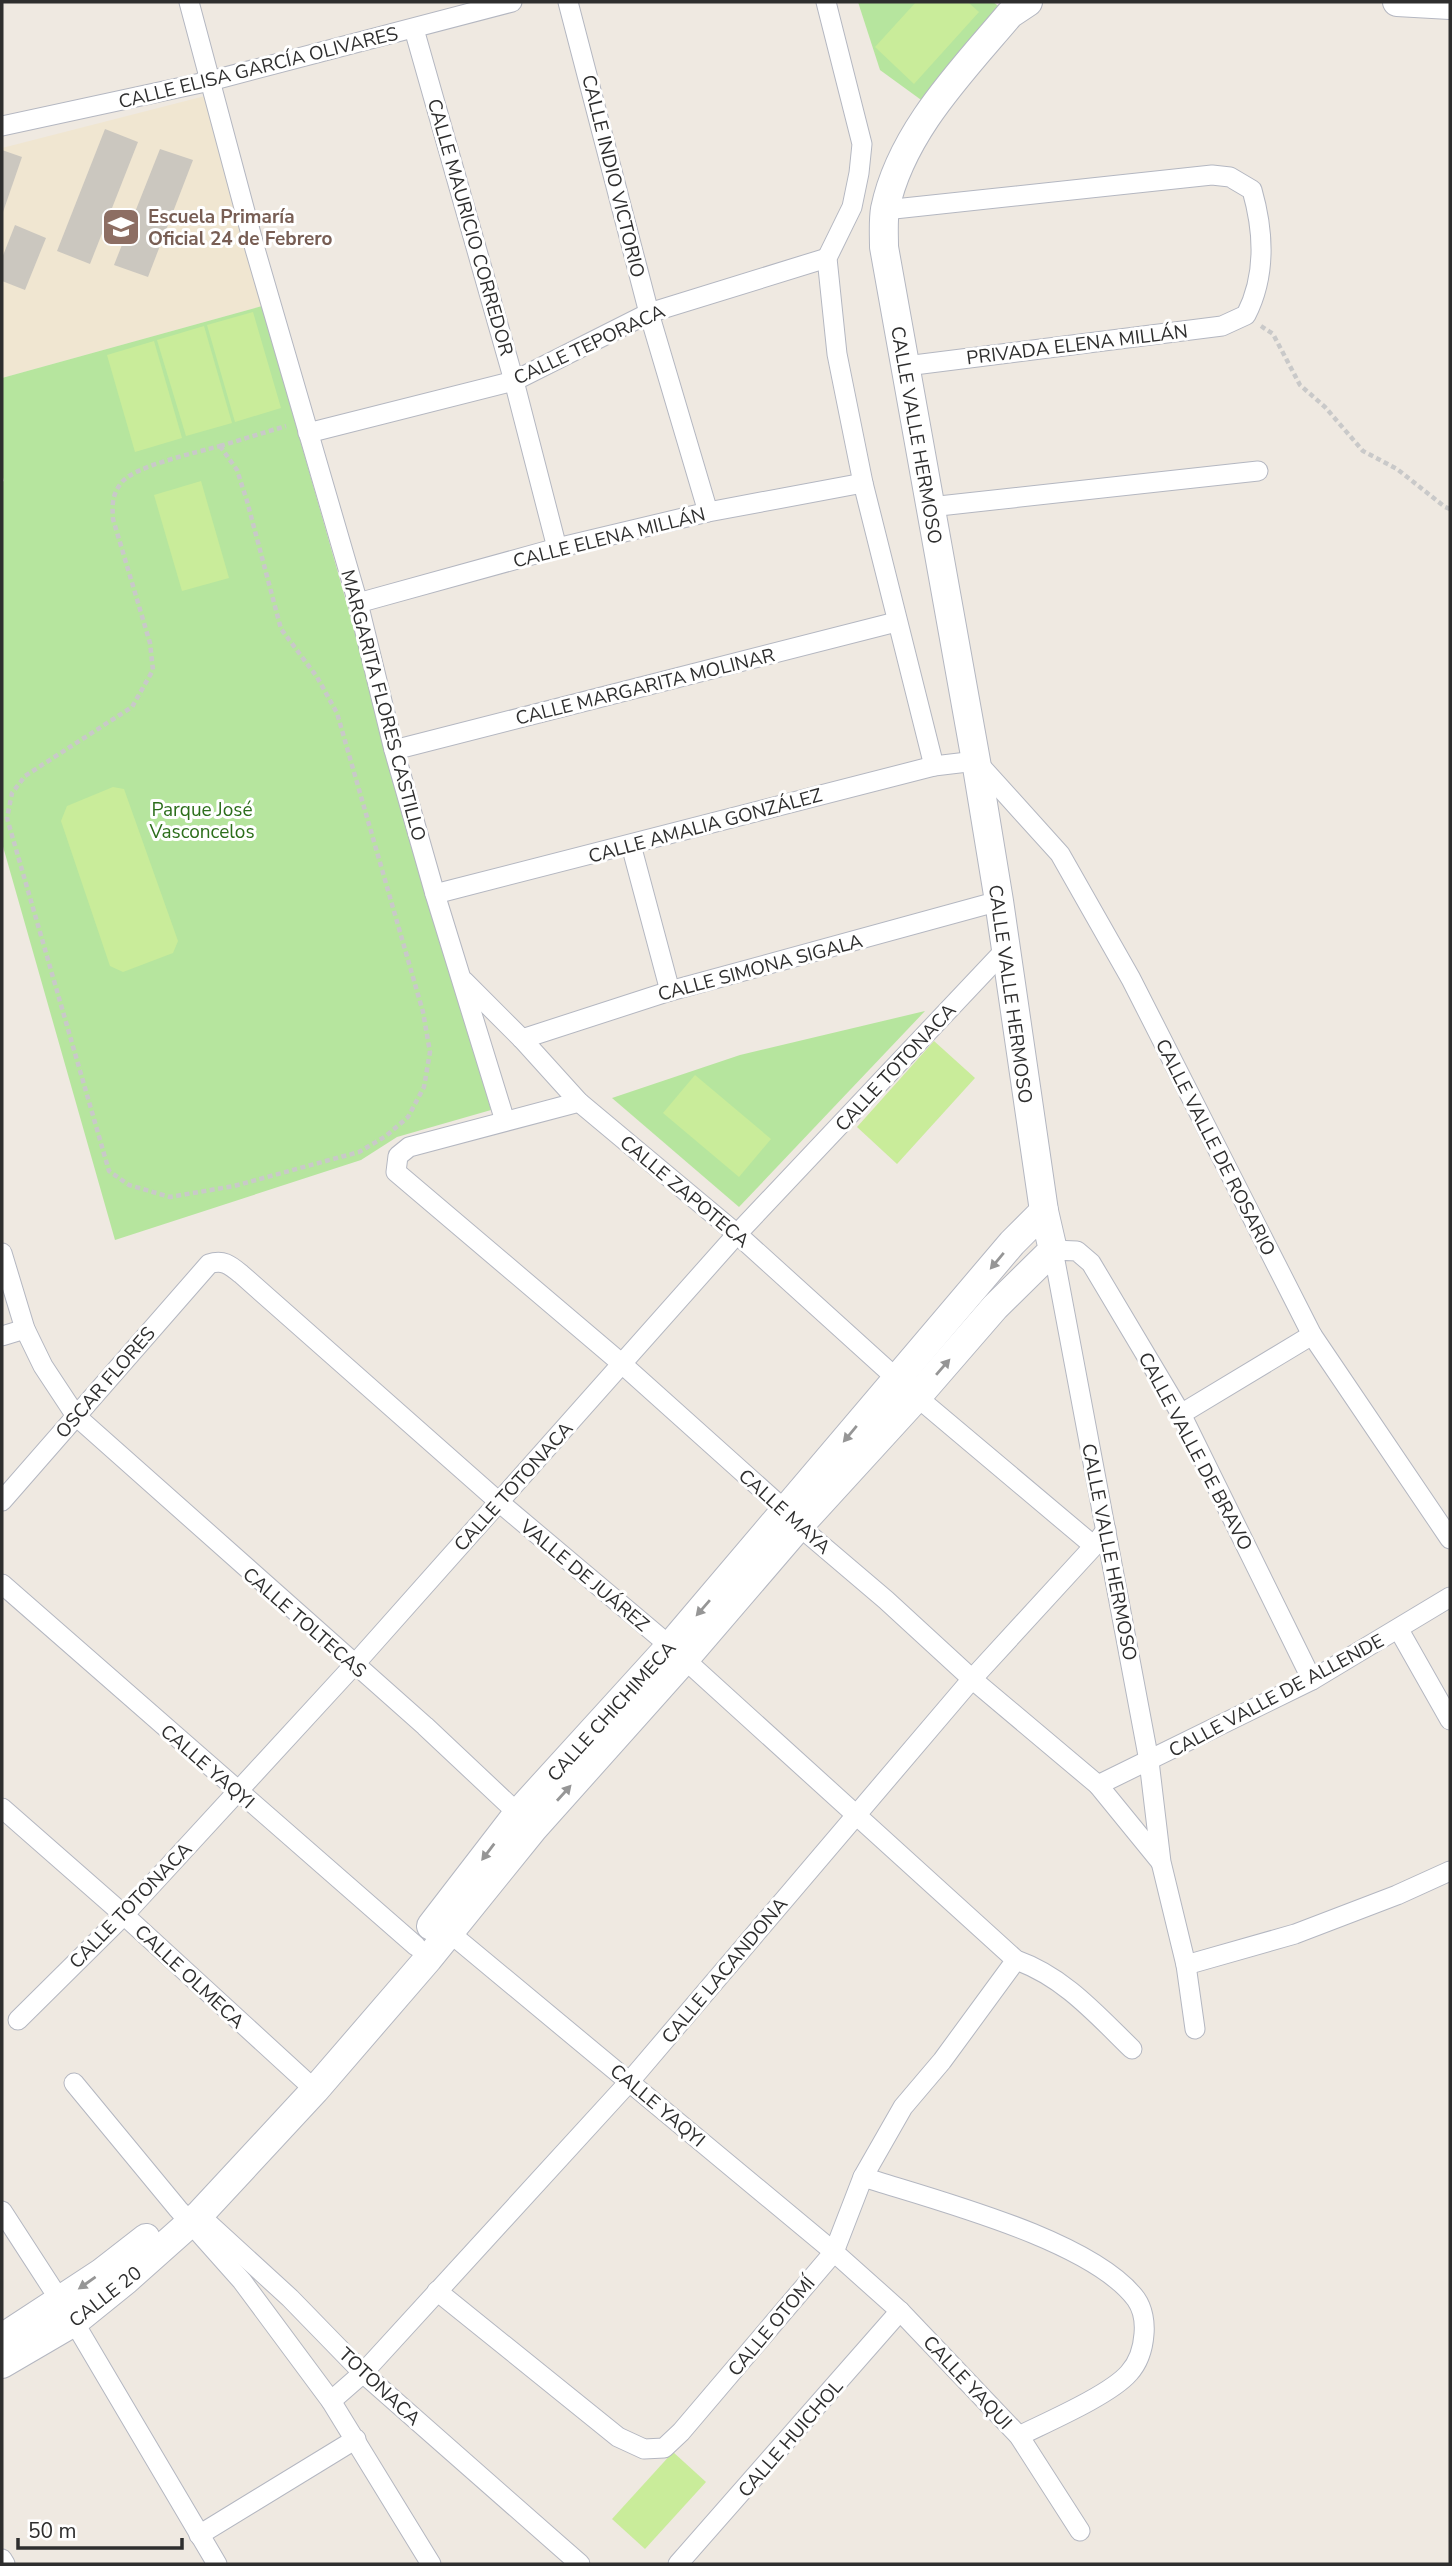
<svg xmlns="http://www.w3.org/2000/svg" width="1452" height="2566" viewBox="0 0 1452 2566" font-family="'Nunito Sans',sans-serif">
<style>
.education{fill:#f0e6d1}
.green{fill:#b6e59e}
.pitch{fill:#c9ec9a}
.building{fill:#cbc7bf}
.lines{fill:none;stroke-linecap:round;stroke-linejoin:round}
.minor-casing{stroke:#b4b7c1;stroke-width:21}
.secondary-casing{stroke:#b4b7c1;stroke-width:30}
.path{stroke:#c9c9c9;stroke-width:4.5;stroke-dasharray:5 3.5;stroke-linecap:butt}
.minor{stroke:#fff;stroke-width:19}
.secondary{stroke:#fff;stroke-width:28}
.oneway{fill:#969696}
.labels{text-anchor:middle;stroke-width:6;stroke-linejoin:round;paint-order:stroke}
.street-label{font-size:19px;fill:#2e2e2e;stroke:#fff}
.education-label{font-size:19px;font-weight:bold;fill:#785e54;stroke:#fff;text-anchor:start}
.park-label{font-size:19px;fill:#2c6e1b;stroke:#fff}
</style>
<rect width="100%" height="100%" fill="#efe9e1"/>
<polygon class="education" points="205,96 262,306 2,378 2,148"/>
<g class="green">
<polygon points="858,2 993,2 1005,11 924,102 880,70"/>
<polygon points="262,306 491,1110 397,1137 361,1160 115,1240 2,843 2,482 4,481 2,474 2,378"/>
<polygon points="925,1011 739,1207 612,1098 740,1055"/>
</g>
<g class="pitch">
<polygon points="916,2 968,2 979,12 914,84 875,47"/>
<polygon points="253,312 281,408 235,422 207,325"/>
<polygon points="204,326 232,423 186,436 157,340"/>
<polygon points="154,341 182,438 135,452 107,355"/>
<polygon points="201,481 229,578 182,591 154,495"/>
<polygon points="113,787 124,789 178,941 173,953 123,972 110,966 61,821 67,806"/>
<polygon points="934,1041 975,1078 897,1164 857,1127"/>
<polygon points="695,1075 771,1139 739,1177 663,1113"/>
<polygon points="673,2452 706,2482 645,2549 612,2519"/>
</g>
<g class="building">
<polygon points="105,129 138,142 90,264 57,251"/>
<polygon points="160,149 193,160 148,277 114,265"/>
<polygon points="2,150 22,157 2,215"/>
<polygon points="15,225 46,238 25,290 2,281 2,258"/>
</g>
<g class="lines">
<defs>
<g id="minor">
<polyline points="189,2 255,249 358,603 394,750 435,894 505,1121"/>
<polyline points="568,2 649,313 708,512"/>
<polyline points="826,2 862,144 859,173 852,207 827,258 837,354 863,483 934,766"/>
<polyline points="414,29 514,381 557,548"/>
<polyline points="2,126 210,81 512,2"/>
<path d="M 885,210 L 1212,175 L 1230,177 L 1252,190 C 1264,232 1266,276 1246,315 L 1222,326 L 906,366"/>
<polyline points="308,433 514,381 649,313 827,258"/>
<polyline points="930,507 1258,471"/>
<polyline points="358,603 557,548 708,512 863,483"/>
<polyline points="394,750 896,622"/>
<polyline points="631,845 670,991"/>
<polyline points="435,894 934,766 976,761 1060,854 1131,979 1312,1335 1450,1539"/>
<polyline points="464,981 522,1039 579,1102 737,1234 917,1397 1094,1546"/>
<polyline points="522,1039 670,991 999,901"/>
<polyline points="579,1102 409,1147 398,1156 396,1172 621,1363 786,1511 799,1526 886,1600 972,1679 1098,1785 1160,1861"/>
<polyline points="2,1253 25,1329 43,1366 76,1416 425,1726 526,1821"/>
<polyline points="2,1336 25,1329"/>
<polyline points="1181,1414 1312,1335"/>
<path d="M 2,1501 L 209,1264 C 223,1259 230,1265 241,1274 L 499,1502 L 670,1646 L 1016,1960 C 1064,1977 1096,2014 1132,2049"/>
<polyline points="2,1584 416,1946"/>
<polyline points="1399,1630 1450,1720"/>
<polyline points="1098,1785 1312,1680 1450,1597"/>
<polyline points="2,1808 124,1915 315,2090"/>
<polyline points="450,1933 834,2252 900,2311 1019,2436 1080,2531"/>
<polyline points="1186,1965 1295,1934 1397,1895 1450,1871"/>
<polyline points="18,2020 124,1915 354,1665 737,1234 1005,950"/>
<polyline points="1195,2029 1186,1965 1161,1862 1149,1761 1053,1250 1077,1251 1091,1263 1181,1414 1312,1680"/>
<polyline points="74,2083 178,2209 242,2281 331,2401 431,2564"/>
<path d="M 863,2177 C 935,2200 1092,2240 1136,2299 C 1143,2309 1145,2323 1144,2334 C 1143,2348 1139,2362 1129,2373 C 1110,2395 1047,2422 1019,2436"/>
<polyline points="2,2211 74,2322 217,2564"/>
<polyline points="196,2212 290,2298 363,2373 580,2564"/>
<polyline points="437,2291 618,2437 644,2449 664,2448 681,2432 834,2252 863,2177 903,2107 942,2061 1016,1960"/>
<polyline points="331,2401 363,2373 630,2081 972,1679 1094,1546 1106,1530"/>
<polyline points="199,2535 356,2439"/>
<polyline points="2,2559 5,2564"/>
<polyline points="678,2564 900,2311"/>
</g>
<g id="secondary">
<polyline points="1397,2 1450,5"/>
<polyline points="431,1926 518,1813 670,1646 1012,1243 1044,1211"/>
<polyline points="2,2338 101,2273 146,2238"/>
<path d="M 2,2364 L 74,2322 L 126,2280 L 199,2215 L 315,2090 L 428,1959 L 533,1829 L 684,1660 L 799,1526 L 917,1397 L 995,1307 L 1053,1250 L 1044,1211 L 999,901 L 976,761 L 884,247 C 884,235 883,221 885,209 C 901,132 962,71 1010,14 L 1028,2"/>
</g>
</defs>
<use href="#minor" class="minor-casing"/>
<use href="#secondary" class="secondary-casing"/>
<g class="path">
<polyline points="1261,326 1273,334 1300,385 1325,407 1363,451 1397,469 1445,507 1450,509"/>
<path d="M 220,446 L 237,470 L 247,501 L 281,629 L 317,677 L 337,713 L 423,1012 L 430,1052 L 424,1087 L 408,1117 L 386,1136 L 359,1152 L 234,1186 L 170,1197 L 129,1185 L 109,1171 L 7,818 L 12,793 L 25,776 L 132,707 L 153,670 L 150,643 L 113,519 C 112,505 112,494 122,482 C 135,466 198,452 220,446 Z"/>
<polyline points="220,446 286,426"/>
</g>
<use href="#minor" class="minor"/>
<use href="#secondary" class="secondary"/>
</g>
<defs><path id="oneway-solid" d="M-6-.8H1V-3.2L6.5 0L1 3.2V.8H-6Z" transform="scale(1.75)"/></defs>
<g class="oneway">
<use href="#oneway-solid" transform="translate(997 1261) rotate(130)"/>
<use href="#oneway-solid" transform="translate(943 1367) rotate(-49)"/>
<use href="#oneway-solid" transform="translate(850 1434) rotate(130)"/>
<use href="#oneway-solid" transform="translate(703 1608) rotate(131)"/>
<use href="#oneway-solid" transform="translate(564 1793) rotate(-48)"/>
<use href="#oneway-solid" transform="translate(488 1852) rotate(127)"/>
<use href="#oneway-solid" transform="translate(87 2283) rotate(145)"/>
</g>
<defs>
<symbol id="school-square" viewBox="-11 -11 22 22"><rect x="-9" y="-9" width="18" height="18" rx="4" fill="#8d6e63" stroke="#fff"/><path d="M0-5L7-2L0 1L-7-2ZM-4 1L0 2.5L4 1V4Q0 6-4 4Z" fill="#fff"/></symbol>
</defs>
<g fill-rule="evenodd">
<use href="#school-square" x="99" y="205" width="44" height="44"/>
</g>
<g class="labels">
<g class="street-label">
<text transform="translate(258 67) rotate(-14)" y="7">CALLE ELISA GARCÍA OLIVARES</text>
<text transform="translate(614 176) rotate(76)" y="7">CALLE INDIO VICTORIO</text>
<text transform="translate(471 227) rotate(74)" y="7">CALLE MAURICIO CORREDOR</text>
<text transform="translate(589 344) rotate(-25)" y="7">CALLE TEPORACA</text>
<text transform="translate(1077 344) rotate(-7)" y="7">PRIVADA ELENA MILLÁN</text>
<text transform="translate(917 435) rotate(80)" y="7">CALLE VALLE HERMOSO</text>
<text transform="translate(609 537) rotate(-14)" y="7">CALLE ELENA MILLÁN</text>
<text transform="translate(645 686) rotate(-14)" y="7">CALLE MARGARITA MOLINAR</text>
<text transform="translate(384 705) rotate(75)" y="7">MARGARITA FLORES CASTILLO</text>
<text transform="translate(705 825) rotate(-15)" y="7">CALLE AMALIA GONZÁLEZ</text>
<text transform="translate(760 967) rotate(-15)" y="7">CALLE SIMONA SIGALA</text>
<text transform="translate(1011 994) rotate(82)" y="7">CALLE VALLE HERMOSO</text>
<text transform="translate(895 1067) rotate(-47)" y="7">CALLE TOTONACA</text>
<text transform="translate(1216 1147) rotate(63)" y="7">CALLE VALLE DE ROSARIO</text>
<text transform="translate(685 1191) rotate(40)" y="7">CALLE ZAPOTECA</text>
<text transform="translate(105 1382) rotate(-49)" y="7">OSCAR FLORES</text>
<text transform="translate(1196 1451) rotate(62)" y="7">CALLE VALLE DE BRAVO</text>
<text transform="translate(513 1486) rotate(-48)" y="7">CALLE TOTONACA</text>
<text transform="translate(785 1511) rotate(42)" y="7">CALLE MAYA</text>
<text transform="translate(1110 1552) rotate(79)" y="7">CALLE VALLE HERMOSO</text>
<text transform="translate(585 1575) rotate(40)" y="7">VALLE DE JUÁREZ</text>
<text transform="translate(305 1622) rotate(41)" y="7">CALLE TOLTECAS</text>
<text transform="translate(1276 1695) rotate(-28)" y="7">CALLE VALLE DE ALLENDE</text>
<text transform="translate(611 1711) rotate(-48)" y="7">CALLE CHICHIMECA</text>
<text transform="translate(208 1766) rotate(41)" y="7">CALLE YAQYI</text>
<text transform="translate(130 1905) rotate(-46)" y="7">CALLE TOTONACA</text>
<text transform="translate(724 1970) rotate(-50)" y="7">CALLE LACANDONA</text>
<text transform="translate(190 1976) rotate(43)" y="7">CALLE OLMECA</text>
<text transform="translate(658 2105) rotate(40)" y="7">CALLE YAQYI</text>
<text transform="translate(105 2296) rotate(-38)" y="7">CALLE 20</text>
<text transform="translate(771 2326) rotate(-50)" y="7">CALLE OTOMÍ</text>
<text transform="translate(968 2382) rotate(47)" y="7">CALLE YAQUI</text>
<text transform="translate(380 2386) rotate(43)" y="7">TOTONACA</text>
<text transform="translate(790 2438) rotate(-49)" y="7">CALLE HUICHOL</text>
</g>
<g class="education-label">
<text x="148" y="223">Escuela Primaría<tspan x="148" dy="22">Oficial 24 de Febrero</tspan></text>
</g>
<g class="park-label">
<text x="202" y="816">Parque José<tspan x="202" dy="22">Vasconcelos</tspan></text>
</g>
</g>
<rect width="1452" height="2566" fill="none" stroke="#2e2e2e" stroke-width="7"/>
<path d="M18 2538v10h164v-10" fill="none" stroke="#2e2e2e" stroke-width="3.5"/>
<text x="28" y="2538" font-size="21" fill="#2e2e2e" stroke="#ffffff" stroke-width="5" paint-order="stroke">50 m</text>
</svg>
